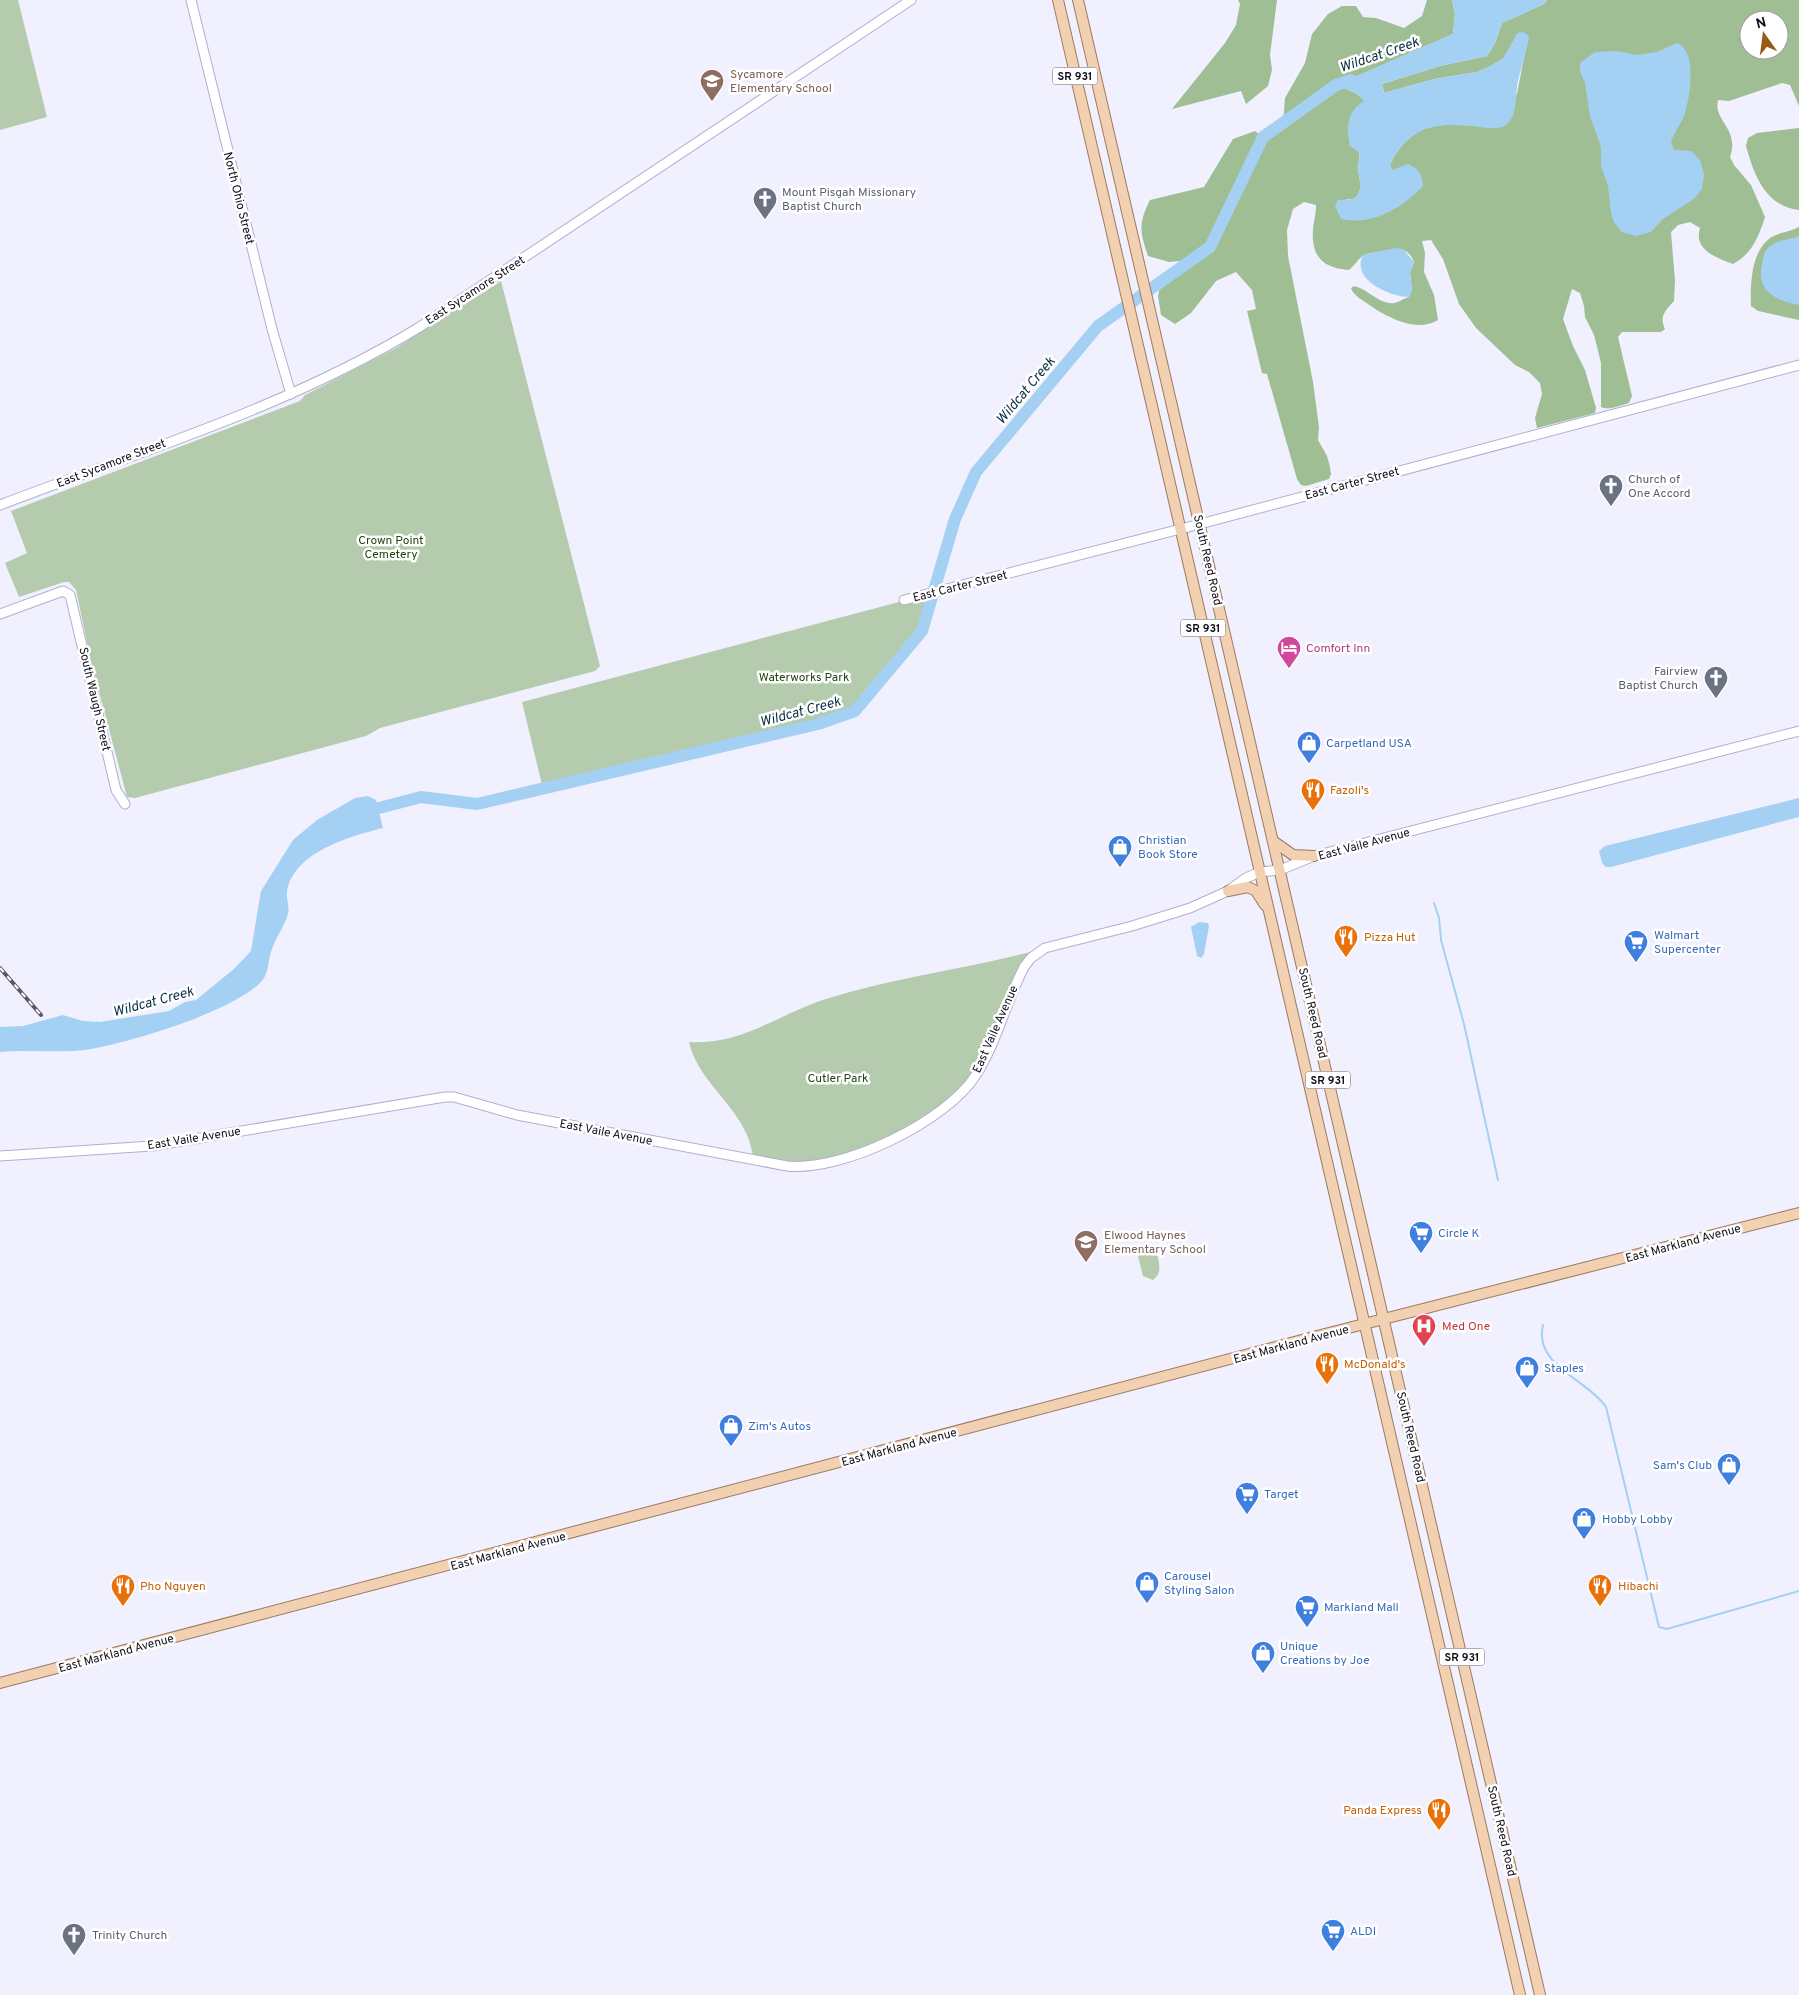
<svg xmlns="http://www.w3.org/2000/svg" width="1799" height="1995" viewBox="0 0 1799 1995" font-family="Overpass,sans-serif">
<style>
.green{fill:#b5cbad}
.forest{fill:#9fbe94;fill-rule:evenodd}
.water{fill:#a4d1f3}
.lines{fill:none;stroke-linecap:round;stroke-linejoin:round}
.stream{stroke:#a4d1f3;stroke-width:2}
.river{stroke:#a4d1f3;stroke-width:12}
.tertiary-casing{stroke:#b2aed1;stroke-width:11}
.secondary-casing{stroke:#b2aed1;stroke-width:11}
.primary-casing{stroke:#9e795d;stroke-width:12}
.tertiary{stroke:#fff;stroke-width:9}
.secondary{stroke:#fff;stroke-width:9}
.primary{stroke:#f2d1b3;stroke-width:10}
.rail-casing{stroke:#5a5865;stroke-width:4}
.rail{stroke:#fff;stroke-width:2;stroke-dasharray:5.5;stroke-linecap:butt}
.labels{text-anchor:middle;stroke-width:5;stroke-linejoin:round;paint-order:stroke}
.shield{fill:#fff;stroke:#58565f;stroke-width:1}
.shield-label{font-size:11px;font-weight:bold;fill:#100e1a}
.education-label{font-size:12px;fill:#785e54;stroke:#fff;text-anchor:start}
.worship-label{font-size:12px;fill:#5b616d;stroke:#fff;text-anchor:start}
.street-label{font-size:12px;fill:#100e1a;stroke:#fff}
.park-label{font-size:12px;fill:#1f460b;stroke:#fff}
.hotel-label{font-size:12px;fill:#b23c85;stroke:#fff;text-anchor:start}
.shop-label{font-size:12px;fill:#366cbe;stroke:#fff;text-anchor:start}
.food-label{font-size:12px;fill:#c56008;stroke:#fff;text-anchor:start}
.health-label{font-size:12px;fill:#be3a42;stroke:#fff;text-anchor:start}
.water-label{font-size:14px;font-style:italic;fill:#0b3047;stroke:#fff}
</style>
<rect width="100%" height="100%" fill="#f1f0ff"/>
<g class="green">
<polygon points="0,0 18,0 47,117 0,130"/>
<polygon points="501,281 600,666 595,671 380,728 366,736 135,798 127,797 91,661 76,590 69,582 64,582 19,597 5,563 27,553 11,511 300,401 305,395 396,348"/>
<polygon points="933,593 922,631 855,711 818,724 543,789 522,702"/>
<path d="M 1045,948 L 1031,958 L 983,1059 L 964,1088 L 894,1139 L 810,1167 L 754,1161 C 752,1151 750,1140 745,1131 C 730,1099 697,1078 689,1042 C 743,1045 780,1013 829,998 C 900,976 974,968 1045,948 Z"/>
<path d="M 1150,1248 L 1156,1251 C 1159,1261 1163,1273 1153,1280 L 1143,1276 L 1138,1256 L 1141,1250 Z"/>
</g>
<g class="forest">
<polygon points="1238,0 1277,0 1270,55 1272,70 1268,86 1246,104 1241,91 1172,109 1225,43 1236,25 1240,4"/>
<path d="M 1427,0 L 1452,0 L 1455,14 L 1453,34 L 1337,85 L 1357,94 L 1365,101 L 1358,169 L 1361,187 L 1358,195 L 1353,199 L 1347,199 L 1337,214 L 1392,170 L 1390,165 C 1400,143 1417,127 1442,124 C 1453,123 1466,126 1477,126 L 1517,94 L 1528,36 L 1518,33 L 1503,59 L 1489,67 L 1477,72 L 1434,79 L 1384,93 L 1382,84 L 1440,66 L 1487,56 L 1495,43 L 1502,23 L 1544,4 L 1547,0 L 1799,0 L 1799,106 L 1790,85 L 1782,83 L 1729,101 L 1718,100 C 1713,121 1740,128 1730,157 L 1734,165 L 1751,185 L 1765,217 C 1759,236 1752,254 1733,264 C 1717,258 1693,250 1700,228 L 1690,222 L 1678,225 L 1671,232 L 1675,281 L 1674,301 C 1665,311 1659,316 1665,329 L 1661,332 L 1622,332 L 1618,337 L 1632,396 L 1629,403 C 1621,405 1609,411 1601,407 L 1601,363 L 1594,335 L 1585,317 L 1584,306 L 1580,293 L 1572,289 L 1563,319 L 1573,346 L 1585,370 L 1596,408 L 1595,413 L 1537,428 L 1535,418 L 1542,394 L 1540,383 L 1529,372 L 1515,365 L 1476,328 L 1459,304 L 1443,259 L 1431,240 L 1422,241 L 1425,253 L 1424,272 L 1434,295 L 1438,320 C 1415,334 1383,315 1365,302 C 1359,298 1353,294 1351,288 L 1354,286 C 1368,289 1380,305 1394,303 C 1400,302 1404,298 1409,297 L 1412,290 L 1410,273 L 1414,262 C 1407,244 1395,250 1380,252 C 1375,253 1368,253 1364,255 C 1359,258 1354,266 1349,270 C 1323,268 1311,257 1313,229 C 1314,220 1316,214 1316,205 L 1304,202 L 1293,209 L 1287,230 L 1288,256 L 1313,382 L 1319,427 L 1318,440 L 1327,456 L 1330,467 L 1331,474 L 1329,479 L 1306,486 L 1301,485 L 1297,479 L 1267,374 L 1262,373 L 1247,311 L 1256,309 L 1252,290 L 1236,272 L 1216,281 L 1191,313 L 1175,324 L 1161,315 L 1158,296 L 1161,282 L 1191,260 L 1169,262 L 1148,256 C 1140,232 1138,224 1150,200 L 1204,187 L 1233,139 L 1255,131 L 1263,137 L 1283,123 L 1285,98 L 1305,63 L 1312,34 L 1328,14 L 1342,6 L 1356,6 L 1363,17 L 1376,18 L 1404,28 L 1422,16 ZM 1749,20 L 1779,20 L 1779,50 L 1749,50 Z"/>
<path d="M 1799,128 L 1799,210 C 1765,206 1754,175 1746,146 L 1748,138 L 1757,133 Z"/>
<path d="M 1799,227 L 1799,320 L 1758,311 L 1751,306 C 1750,285 1751,252 1770,238 C 1779,232 1790,232 1799,227 Z"/>
</g>
<g class="water">
<path d="M 1452,0 L 1547,0 L 1544,4 L 1502,23 L 1495,43 L 1487,56 L 1440,66 L 1382,84 L 1384,93 L 1434,79 L 1477,72 L 1489,67 L 1503,59 L 1518,33 L 1523,32 L 1529,36 C 1527,52 1521,66 1518,81 C 1515,94 1518,116 1506,125 C 1499,130 1488,128 1480,127 C 1439,122 1409,124 1390,165 L 1392,170 L 1408,164 C 1419,169 1422,174 1423,186 C 1402,208 1373,226 1341,219 L 1335,206 L 1338,200 L 1353,199 L 1358,195 L 1361,187 L 1358,169 L 1360,153 L 1350,146 C 1346,127 1347,111 1364,101 L 1357,94 L 1336,85 L 1453,34 L 1455,14 Z"/>
<path d="M 1677,43 C 1698,51 1690,99 1684,116 C 1680,125 1675,132 1671,141 L 1674,150 L 1691,151 L 1700,160 L 1704,174 L 1702,189 L 1695,198 L 1663,219 L 1651,232 L 1636,236 L 1622,232 L 1614,222 L 1611,213 L 1608,186 L 1601,166 L 1601,147 L 1590,116 L 1585,83 L 1580,71 L 1580,63 L 1595,52 L 1616,51 L 1637,55 L 1657,52 Z"/>
<path d="M 1799,236 L 1799,305 C 1776,301 1756,291 1762,265 C 1763,258 1764,251 1769,247 C 1776,240 1790,240 1799,236 Z"/>
<path d="M 1395,248 L 1403,249 L 1414,262 L 1410,273 L 1412,290 L 1409,297 C 1391,297 1350,280 1363,255 Z"/>
<path d="M 368,796 L 376,800 L 383,828 C 351,836 293,852 287,892 C 286,899 290,907 288,914 C 284,927 276,937 272,949 C 267,962 270,974 259,984 C 227,1013 135,1041 91,1049 C 61,1054 30,1049 0,1052 L 0,1027 L 23,1026 L 63,1015 L 83,1021 L 100,1022 L 169,1011 L 185,1002 L 196,1000 L 235,968 L 251,951 L 261,891 L 293,840 L 317,820 L 355,798 Z"/>
<polygon points="1799,798 1799,817 1611,867 1606,867 1602,863 1599,851 1605,846"/>
<polygon points="1199,922 1208,923 1209,926 1204,954 1201,958 1197,956 1191,927"/>
</g>
<g class="lines">
<g class="stream">
<polyline points="1434,903 1439,918 1441,940 1464,1024 1498,1180"/>
<path d="M 1543,1325 C 1533,1365 1587,1379 1606,1407 L 1659,1627 L 1667,1629 L 1799,1591"/>
</g>
<polyline class="river" points="364,812 421,797 477,804 818,724 855,711 922,631 955,519 976,472 1098,326 1210,247 1263,137 1336,85 1351,80"/>
<defs>
<g id="tertiary">
<polyline points="191,0 272,329 291,394"/>
<polyline points="904,600 1200,524 1799,365"/>
<polyline points="0,614 63,591 70,595 116,790 125,804"/>
<path d="M 0,1156 L 152,1146 L 445,1097 L 454,1097 L 517,1115 L 787,1166 C 842,1172 946,1122 976,1075 C 997,1042 1006,1002 1024,967 L 1031,958 L 1045,948 L 1132,926 L 1190,908 L 1228,891 L 1246,878 L 1260,872 L 1280,870 L 1314,856 L 1799,731"/>
</g>
<path id="secondary" d="M 0,505 C 141,451 288,407 418,328 L 911,0"/>
<g id="primary">
<polyline points="1058,0 1520,1995"/>
<polyline points="1078,0 1540,1995"/>
<polyline points="1273,841 1293,855 1314,856"/>
<polyline points="1228,891 1248,887 1256,891 1265,905"/>
<polyline points="0,1683 1321,1335 1799,1213"/>
</g>
</defs>
<use href="#tertiary" class="tertiary-casing"/>
<use href="#secondary" class="secondary-casing"/>
<use href="#primary" class="primary-casing"/>
<use href="#tertiary" class="tertiary"/>
<use href="#secondary" class="secondary"/>
<use href="#primary" class="primary"/>
<defs>
<polyline id="rail" points="0,968 41,1015"/>
</defs>
<use href="#rail" class="rail-casing"/>
<use href="#rail" class="rail"/>
</g>
<defs>
<symbol id="school-pin" viewBox="-11 -11 22 30"><path d="M0 17L-7.5 6A9.5 9.5 0 1 1 7.5 6Z" fill="#8d6e63" stroke="#fff"/><path d="M0-5L7-2L0 1L-7-2ZM-4 1L0 2.5L4 1V4Q0 6-4 4Z" fill="#fff"/></symbol>
<symbol id="church-pin" viewBox="-11 -11 22 30"><path d="M0 17L-7.5 6A9.5 9.5 0 1 1 7.5 6Z" fill="#6b7280" stroke="#fff"/><path d="M-1.2-6h2.4v3.5h3.3v2.4h-3.3V6h-2.4V-.1h-3.3v-2.4h3.3Z" fill="#fff"/></symbol>
<symbol id="hotel-pin" viewBox="-11 -11 22 30"><path d="M0 17L-7.5 6A9.5 9.5 0 1 1 7.5 6Z" fill="#d1479c" stroke="#fff"/><path d="M-6-4.5h1.5V1H6V5H4.5V3h-9V5H-6ZM-4 0a1.8 1.8 0 1 1 3.6 0ZM.5 0V-2.5h3Q6-2.5 6 0Z" fill="#fff"/></symbol>
<symbol id="shop-pin" viewBox="-11 -11 22 30"><path d="M0 17L-7.5 6A9.5 9.5 0 1 1 7.5 6Z" fill="#3f7fe0" stroke="#fff"/><path d="M-5-2.5h2.3a2.7 3.5 0 0 1 5.4 0H5L5.5 6h-11ZM-1.5-2.5h3a1.5 2.3 0 0 0-3 0Z" fill="#fff"/></symbol>
<symbol id="restaurant-pin" viewBox="-11 -11 22 30"><path d="M0 17L-7.5 6A9.5 9.5 0 1 1 7.5 6Z" fill="#e8710a" stroke="#fff"/><path d="M-5-6h1v4h1v-4h1v4h1v-4h1v5L-1.5 .5V6h-2V.5L-5-1ZM5-6V6H3V1.5H1.5Q1.5-4 5-6Z" fill="#fff"/></symbol>
<symbol id="supermarket-pin" viewBox="-11 -11 22 30"><path d="M0 17L-7.5 6A9.5 9.5 0 1 1 7.5 6Z" fill="#3f7fe0" stroke="#fff"/><path d="M-6-5.5h2.5l.6 2H6L4.5 2H-2.5L-4.4-4H-6ZM-1.5 3.2a1.3 1.3 0 1 0 .1 0ZM3 3.2a1.3 1.3 0 1 0 .1 0Z" fill="#fff"/></symbol>
<symbol id="hospital-pin" viewBox="-11 -11 22 30"><path d="M0 17L-7.5 6A9.5 9.5 0 1 1 7.5 6Z" fill="#e0444e" stroke="#fff"/><path d="M-5-5h3v3.5h4V-5h3V5h-3V1.5h-4V5h-3Z" fill="#fff"/></symbol>
</defs>
<g fill-rule="evenodd">
<use href="#school-pin" x="698" y="67" width="28" height="38"/>
<use href="#church-pin" x="751" y="185" width="28" height="38"/>
<use href="#church-pin" x="1597" y="472" width="28" height="38"/>
<use href="#hotel-pin" x="1275" y="634" width="28" height="38"/>
<use href="#church-pin" x="1702" y="664" width="28" height="38"/>
<use href="#shop-pin" x="1295" y="729" width="28" height="38"/>
<use href="#restaurant-pin" x="1299" y="776" width="28" height="38"/>
<use href="#shop-pin" x="1106" y="833" width="28" height="38"/>
<use href="#restaurant-pin" x="1332" y="923" width="28" height="38"/>
<use href="#supermarket-pin" x="1622" y="928" width="28" height="38"/>
<use href="#supermarket-pin" x="1407" y="1219" width="28" height="38"/>
<use href="#school-pin" x="1072" y="1228" width="28" height="38"/>
<use href="#hospital-pin" x="1410" y="1312" width="28" height="38"/>
<use href="#restaurant-pin" x="1313" y="1350" width="28" height="38"/>
<use href="#shop-pin" x="1513" y="1354" width="28" height="38"/>
<use href="#shop-pin" x="717" y="1412" width="28" height="38"/>
<use href="#shop-pin" x="1715" y="1451" width="28" height="38"/>
<use href="#supermarket-pin" x="1233" y="1480" width="28" height="38"/>
<use href="#shop-pin" x="1570" y="1505" width="28" height="38"/>
<use href="#shop-pin" x="1133" y="1569" width="28" height="38"/>
<use href="#restaurant-pin" x="109" y="1572" width="28" height="38"/>
<use href="#restaurant-pin" x="1586" y="1572" width="28" height="38"/>
<use href="#supermarket-pin" x="1293" y="1593" width="28" height="38"/>
<use href="#shop-pin" x="1249" y="1639" width="28" height="38"/>
<use href="#restaurant-pin" x="1425" y="1796" width="28" height="38"/>
<use href="#supermarket-pin" x="1319" y="1917" width="28" height="38"/>
<use href="#church-pin" x="60" y="1921" width="28" height="38"/>
</g>
<g class="labels">
<g class="shield">
<rect x="1052.5" y="67.5" width="45" height="17" rx="4"/>
<rect x="1180.5" y="619.5" width="45" height="17" rx="4"/>
<rect x="1305.5" y="1071.5" width="45" height="17" rx="4"/>
<rect x="1439.5" y="1648.5" width="45" height="17" rx="4"/>
</g>
<g class="shield-label">
<text x="1075" y="80">SR 931</text>
<text x="1203" y="632">SR 931</text>
<text x="1328" y="1084">SR 931</text>
<text x="1462" y="1661">SR 931</text>
</g>
<g class="education-label">
<text x="730" y="78">Sycamore<tspan x="730" dy="14">Elementary School</tspan></text>
<text x="1104" y="1239">Elwood Haynes<tspan x="1104" dy="14">Elementary School</tspan></text>
</g>
<g class="worship-label">
<text x="782" y="196">Mount Pisgah Missionary<tspan x="782" dy="14">Baptist Church</tspan></text>
<text x="1628" y="483">Church of<tspan x="1628" dy="14">One Accord</tspan></text>
<text x="1698" y="675" text-anchor="end">Fairview<tspan x="1698" dy="14">Baptist Church</tspan></text>
<text x="92" y="1939">Trinity Church</text>
</g>
<g class="street-label">
<text transform="translate(239 198) rotate(76)" y="4">North Ohio Street</text>
<text transform="translate(475 290) rotate(-33)" y="4">East Sycamore Street</text>
<text transform="translate(111 463) rotate(-21)" y="4">East Sycamore Street</text>
<text transform="translate(1352 483) rotate(-15)" y="4">East Carter Street</text>
<text transform="translate(1208 560) rotate(77)" y="4">South Reed Road</text>
<text transform="translate(960 586) rotate(-14)" y="4">East Carter Street</text>
<text transform="translate(95 699) rotate(77)" y="4">South Waugh Street</text>
<text transform="translate(1364 844) rotate(-15)" y="4">East Vaile Avenue</text>
<text transform="translate(1313 1013) rotate(77)" y="4">South Reed Road</text>
<text transform="translate(995 1029) rotate(-66)" y="4">East Vaile Avenue</text>
<text transform="translate(606 1132) rotate(11)" y="4">East Vaile Avenue</text>
<text transform="translate(194 1138) rotate(-9)" y="4">East Vaile Avenue</text>
<text transform="translate(1683 1243) rotate(-15)" y="4">East Markland Avenue</text>
<text transform="translate(1291 1344) rotate(-15)" y="4">East Markland Avenue</text>
<text transform="translate(1411 1437) rotate(77)" y="4">South Reed Road</text>
<text transform="translate(899 1447) rotate(-15)" y="4">East Markland Avenue</text>
<text transform="translate(508 1551) rotate(-15)" y="4">East Markland Avenue</text>
<text transform="translate(116 1653) rotate(-15)" y="4">East Markland Avenue</text>
<text transform="translate(1502 1831) rotate(77)" y="4">South Reed Road</text>
</g>
<g class="park-label">
<text x="391" y="544">Crown Point<tspan x="391" dy="14">Cemetery</tspan></text>
<text x="804" y="681">Waterworks Park</text>
<text x="838" y="1082">Cutler Park</text>
</g>
<g class="hotel-label">
<text x="1306" y="652">Comfort Inn</text>
</g>
<g class="shop-label">
<text x="1326" y="747">Carpetland USA</text>
<text x="1138" y="844">Christian<tspan x="1138" dy="14">Book Store</tspan></text>
<text x="1654" y="939">Walmart<tspan x="1654" dy="14">Supercenter</tspan></text>
<text x="1438" y="1237">Circle K</text>
<text x="1544" y="1372">Staples</text>
<text x="748" y="1430">Zim's Autos</text>
<text x="1712" y="1469" text-anchor="end">Sam's Club</text>
<text x="1264" y="1498">Target</text>
<text x="1602" y="1523">Hobby Lobby</text>
<text x="1164" y="1580">Carousel<tspan x="1164" dy="14">Styling Salon</tspan></text>
<text x="1324" y="1611">Markland Mall</text>
<text x="1280" y="1650">Unique<tspan x="1280" dy="14">Creations by Joe</tspan></text>
<text x="1350" y="1935">ALDI</text>
</g>
<g class="food-label">
<text x="1330" y="794">Fazoli's</text>
<text x="1364" y="941">Pizza Hut</text>
<text x="1344" y="1368">McDonald's</text>
<text x="140" y="1590">Pho Nguyen</text>
<text x="1618" y="1590">Hibachi</text>
<text x="1422" y="1814" text-anchor="end">Panda Express</text>
</g>
<g class="health-label">
<text x="1442" y="1330">Med One</text>
</g>
<g class="water-label">
<text transform="translate(1379 54) rotate(-19)" y="5">Wildcat Creek</text>
<text transform="translate(1025 390) rotate(-50)" y="5">Wildcat Creek</text>
<text transform="translate(800 711) rotate(-15)" y="5">Wildcat Creek</text>
<text transform="translate(153 1001) rotate(-15)" y="5">Wildcat Creek</text>
</g>
</g>
<g transform="translate(1764 35) rotate(346)"><circle r="24" fill="#ffffff" stroke="#9f9fa3"/>
<path d="M0-4L9 19L0 12L-9 19Z" fill="#945c16"/>
<text y="-8" font-size="14" font-weight="bold" text-anchor="middle" fill="#100e1a">N</text>
</g>
</svg>
